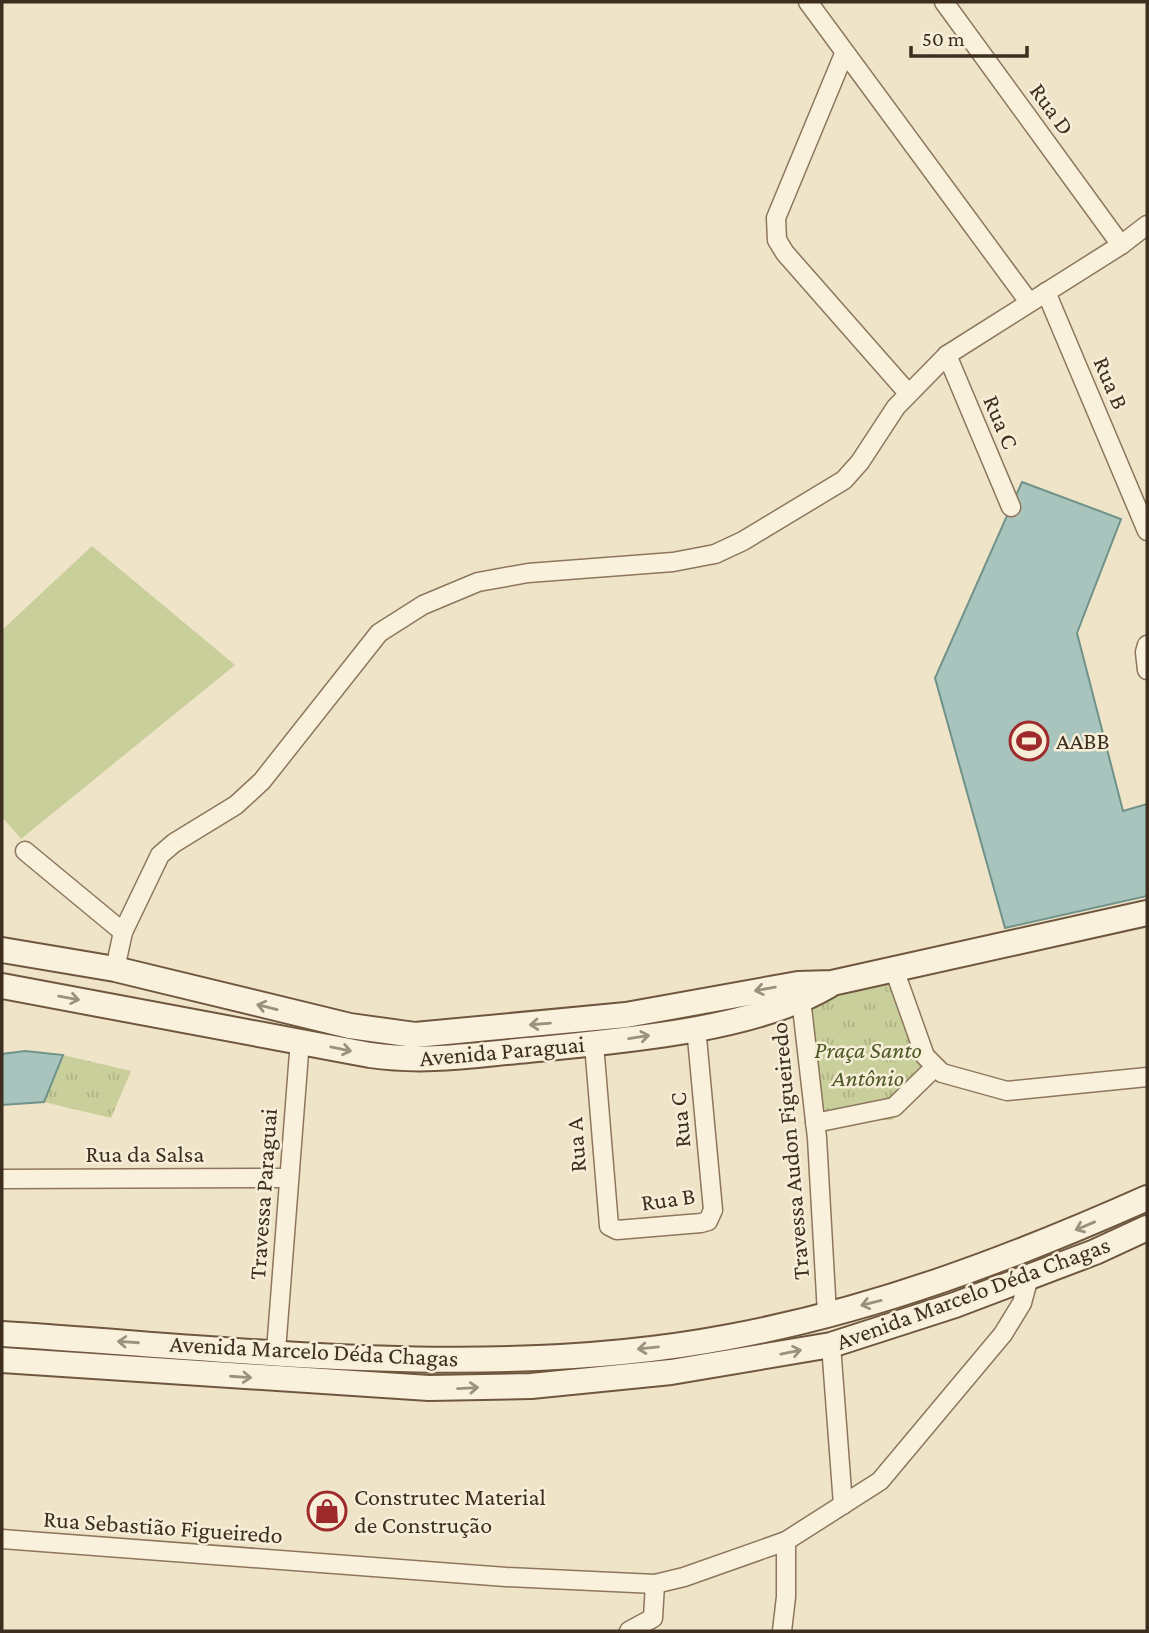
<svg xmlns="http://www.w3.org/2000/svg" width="1149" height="1633" viewBox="0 0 1149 1633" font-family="'Crimson Pro',serif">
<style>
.park{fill:url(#park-tufts)}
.pitch{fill:#c9cf9b}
.water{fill:#a9c4bc;stroke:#6f938a;stroke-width:2}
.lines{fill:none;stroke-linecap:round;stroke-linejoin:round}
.street-casing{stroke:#8d765c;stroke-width:21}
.secondary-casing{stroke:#6f573f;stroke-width:28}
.street{stroke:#faf1dc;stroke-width:18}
.secondary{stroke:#faf1dc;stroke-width:24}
.oneway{stroke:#9c907e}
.labels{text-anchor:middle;stroke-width:5;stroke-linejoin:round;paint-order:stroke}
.street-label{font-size:24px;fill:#3d2e20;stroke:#f7eed8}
.poi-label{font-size:24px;fill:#3d2e20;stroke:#f7eed8;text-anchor:start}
.park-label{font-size:24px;font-style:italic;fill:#4d5a26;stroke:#f7eed8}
</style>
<defs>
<pattern id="park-tufts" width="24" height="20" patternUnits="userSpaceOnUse" patternTransform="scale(1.75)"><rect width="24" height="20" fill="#c9cf9b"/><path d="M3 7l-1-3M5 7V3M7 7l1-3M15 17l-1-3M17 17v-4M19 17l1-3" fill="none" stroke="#aeb285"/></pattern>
</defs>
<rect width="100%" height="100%" fill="#f0e4c8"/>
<g class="park">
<polygon points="891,971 933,1079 892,1120 818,1121 805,1001"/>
<polygon points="63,1055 131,1071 111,1118 44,1102"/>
</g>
<polygon class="pitch" points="92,546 235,665 21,839 2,817 2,630"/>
<g class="water">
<polygon points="1022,482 1121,519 1077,633 1123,811 1147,804 1147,896 1005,928 935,678"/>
<polygon points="25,1051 63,1055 44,1102 2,1105 2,1054"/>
</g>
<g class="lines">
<defs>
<g id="street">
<polyline points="808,2 1029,302"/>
<polyline points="944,2 1121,245"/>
<polyline points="844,54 776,218 777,240 785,253 908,393"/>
<polyline points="1046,292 1147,531"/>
<polyline points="947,355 1011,507"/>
<polyline points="1147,645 1145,652 1147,670"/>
<polyline points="25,851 123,932"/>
<polyline points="115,969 123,932 160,855 174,843 236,805 262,781 379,633 423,605 478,582 528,573 673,562 715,554 743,541 844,480 860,462 896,407 947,355 1121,245 1147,225"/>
<polyline points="894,969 925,1056 942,1073 1007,1091 1147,1077"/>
<polyline points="800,990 817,1138 827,1314"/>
<polyline points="594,1044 609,1226 617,1230 701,1223 708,1221 713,1210 696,1027"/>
<polyline points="815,1123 894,1107 934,1068"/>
<polyline points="2,1179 288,1178"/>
<polyline points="831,1345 843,1505"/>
<polyline points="276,1351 300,1040"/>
<polyline points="2,1539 506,1577 655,1584 684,1577 786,1541 880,1481 1003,1334 1022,1303 1029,1277"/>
<polyline points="629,1631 653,1618 655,1584"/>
<polyline points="782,1631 786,1597 786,1541"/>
</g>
<g id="secondary">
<polyline points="2,950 115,969 350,1026 415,1035 626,1015 798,984 832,983 1147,913"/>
<path d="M 2,986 L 370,1055 C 427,1063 472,1055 528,1050 C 617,1041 752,1031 828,986"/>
<path d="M 2,1334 C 241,1349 492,1382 729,1337 C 875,1310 1012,1258 1147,1198"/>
<polyline points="2,1360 429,1388 531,1386 671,1372 831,1345 955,1305 1095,1252 1147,1228"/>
</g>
</defs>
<use href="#street" class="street-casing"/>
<use href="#secondary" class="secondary-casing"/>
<use href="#street" class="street"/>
<use href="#secondary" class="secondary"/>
</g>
<defs><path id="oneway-shaft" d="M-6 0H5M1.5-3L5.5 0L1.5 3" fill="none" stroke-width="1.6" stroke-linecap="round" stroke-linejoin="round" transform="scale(1.75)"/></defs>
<g class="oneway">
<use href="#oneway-shaft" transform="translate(765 989) rotate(170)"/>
<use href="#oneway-shaft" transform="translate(69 998) rotate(10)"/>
<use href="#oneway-shaft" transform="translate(267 1007) rotate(-166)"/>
<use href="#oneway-shaft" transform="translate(540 1024) rotate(175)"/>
<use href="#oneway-shaft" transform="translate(639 1037) rotate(-9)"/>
<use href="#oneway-shaft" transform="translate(341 1049) rotate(12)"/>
<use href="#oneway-shaft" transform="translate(1085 1226) rotate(157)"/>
<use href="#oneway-shaft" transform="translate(871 1303) rotate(166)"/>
<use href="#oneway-shaft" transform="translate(128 1342) rotate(-176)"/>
<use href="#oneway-shaft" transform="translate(648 1348) rotate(174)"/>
<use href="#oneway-shaft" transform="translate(791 1352) rotate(-11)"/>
<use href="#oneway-shaft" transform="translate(241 1377) rotate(4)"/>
<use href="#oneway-shaft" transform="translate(468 1388) rotate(-3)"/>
</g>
<defs>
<symbol id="stadium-ring" viewBox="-11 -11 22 22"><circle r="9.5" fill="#f7eed8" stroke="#9e2a2b" stroke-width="1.5"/><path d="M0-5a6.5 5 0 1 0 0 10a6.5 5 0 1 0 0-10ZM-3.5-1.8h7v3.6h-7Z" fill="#9e2a2b"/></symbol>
<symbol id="shop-ring" viewBox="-11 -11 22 22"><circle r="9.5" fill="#f7eed8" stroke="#9e2a2b" stroke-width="1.5"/><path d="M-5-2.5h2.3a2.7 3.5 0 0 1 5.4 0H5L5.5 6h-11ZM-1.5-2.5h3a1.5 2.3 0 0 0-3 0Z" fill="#9e2a2b"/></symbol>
</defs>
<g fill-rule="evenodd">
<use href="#stadium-ring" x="1007" y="719" width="44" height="44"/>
<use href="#shop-ring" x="305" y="1489" width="44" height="44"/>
</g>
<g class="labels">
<g class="street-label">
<text transform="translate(1052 109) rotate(54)" y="8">Rua D</text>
<text transform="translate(1111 383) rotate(67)" y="8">Rua B</text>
<text transform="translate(1001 422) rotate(67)" y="8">Rua C</text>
<text transform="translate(502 1051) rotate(-5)" y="8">Avenida Paraguai</text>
<text transform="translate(680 1120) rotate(-95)" y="8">Rua C</text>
<text transform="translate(576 1145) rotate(-94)" y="8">Rua A</text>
<text transform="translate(790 1151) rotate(-95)" y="8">Travessa Audon Figueiredo</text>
<text x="145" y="1162">Rua da Salsa</text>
<text transform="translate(263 1194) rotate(-86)" y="8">Travessa Paraguai</text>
<text transform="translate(668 1199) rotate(-8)" y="8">Rua B</text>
<text transform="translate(973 1293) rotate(-20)" y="8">Avenida Marcelo Déda Chagas</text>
<text transform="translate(314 1351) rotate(3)" y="8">Avenida Marcelo Déda Chagas</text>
<text transform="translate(163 1527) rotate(4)" y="8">Rua Sebastião Figueiredo</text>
</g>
<g class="poi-label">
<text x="1056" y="749">AABB</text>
<text x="354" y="1505">Construtec Material<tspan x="354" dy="28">de Construção</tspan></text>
</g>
<g class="park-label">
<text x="868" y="1058">Praça Santo<tspan x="868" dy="28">Antônio</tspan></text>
</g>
</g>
<rect width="1149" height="1633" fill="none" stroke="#3d2e20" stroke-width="7"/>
<path d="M911 46v10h116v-10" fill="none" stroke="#3d2e20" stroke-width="3.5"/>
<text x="922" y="46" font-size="21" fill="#3d2e20" stroke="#f7eed8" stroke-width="5" paint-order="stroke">50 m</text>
</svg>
